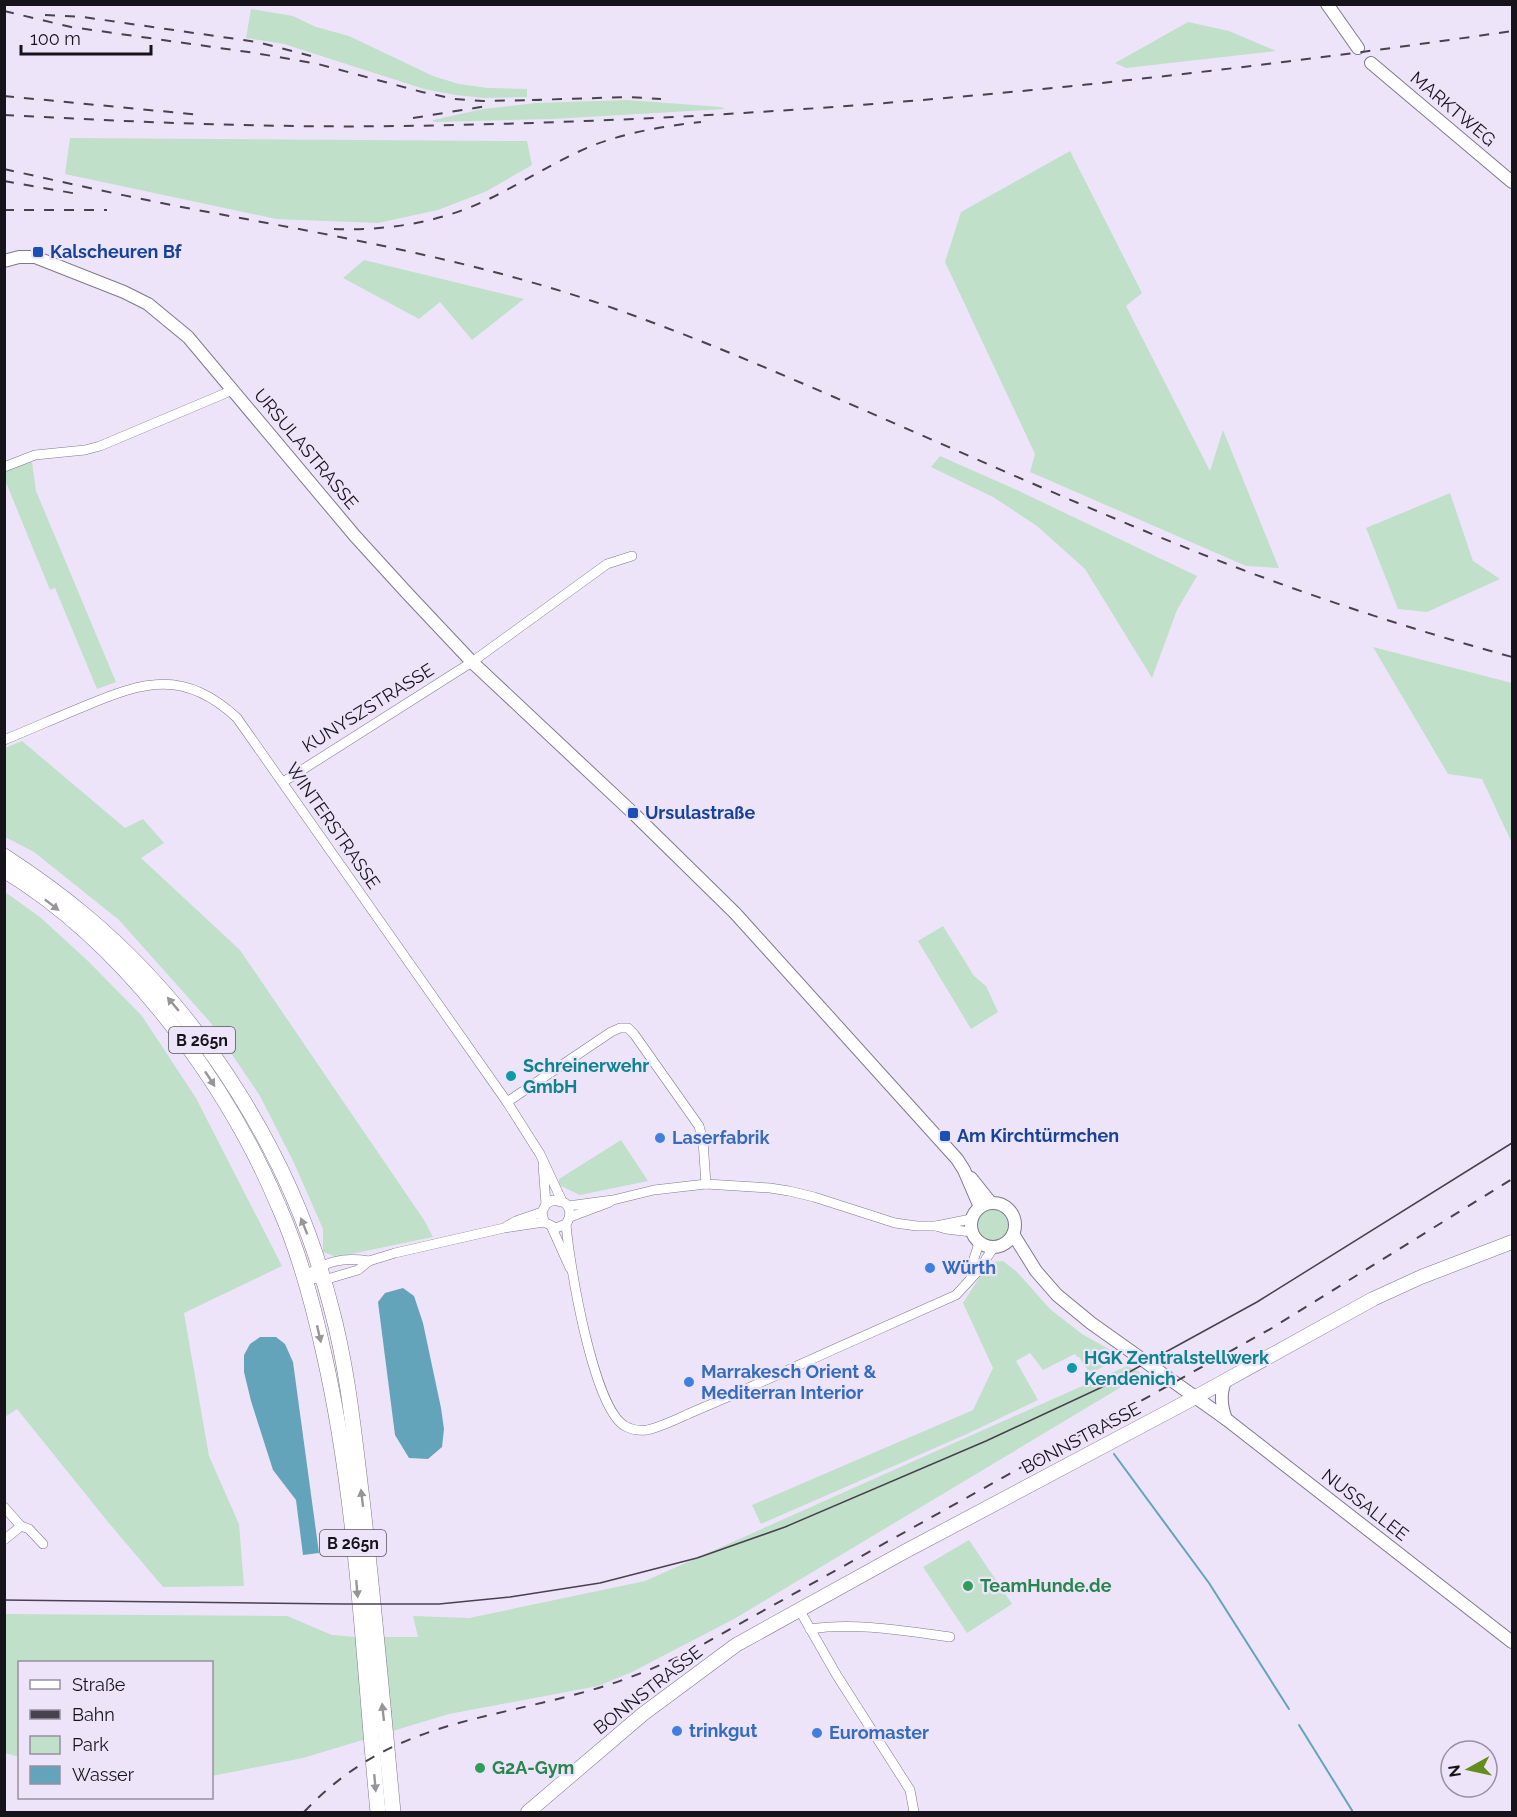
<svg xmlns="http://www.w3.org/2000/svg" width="1517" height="1817" viewBox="0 0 1517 1817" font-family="Raleway,sans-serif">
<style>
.green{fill:#c0e0ca}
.water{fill:#63a4ba}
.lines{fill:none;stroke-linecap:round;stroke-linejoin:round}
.stream{stroke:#63a4ba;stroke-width:2}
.minor-casing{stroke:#80788b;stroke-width:10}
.tertiary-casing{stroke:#80788b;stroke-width:14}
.secondary-casing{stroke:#80788b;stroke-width:15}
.primary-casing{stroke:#80788b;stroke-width:16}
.minor{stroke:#fff;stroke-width:9}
.tertiary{stroke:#fff;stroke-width:12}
.secondary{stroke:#fff;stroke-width:14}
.primary{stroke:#fff;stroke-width:15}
.tram{stroke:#47424d;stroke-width:1.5}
.rail{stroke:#47424d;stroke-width:2;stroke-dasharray:10 10;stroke-linecap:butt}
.oneway{fill:#979598}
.transit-dot{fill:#1a4fb4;stroke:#eee4fa;stroke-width:2}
.culture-dot{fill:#0f9aa8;stroke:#eee4fa;stroke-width:2}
.shop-dot{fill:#3f7fe0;stroke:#eee4fa;stroke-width:2}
.leisure-dot{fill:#2e9e5b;stroke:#eee4fa;stroke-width:2}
.labels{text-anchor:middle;stroke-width:4.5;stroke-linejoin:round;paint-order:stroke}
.shield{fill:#eee4fa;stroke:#58525e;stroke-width:1.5}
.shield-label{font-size:16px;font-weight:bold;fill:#17131b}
.street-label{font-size:18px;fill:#17131b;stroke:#eee4fa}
.transit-label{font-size:18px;font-weight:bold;fill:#164399;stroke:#eee4fa;text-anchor:start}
.culture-label{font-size:18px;font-weight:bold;fill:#0d838f;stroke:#eee4fa;text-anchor:start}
.shop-label{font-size:18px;font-weight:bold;fill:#366cbe;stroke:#eee4fa;text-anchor:start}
.leisure-label{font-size:18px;font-weight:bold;fill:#27864d;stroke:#eee4fa;text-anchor:start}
</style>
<rect width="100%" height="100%" fill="#eee4fa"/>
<g class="green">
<polygon points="251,9 293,16 316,27 349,36 433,76 459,84 488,88 527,89 527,97 483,98 456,95 424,89 284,44 246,38"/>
<polygon points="1188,22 1229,31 1276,51 1126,68 1115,63"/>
<polygon points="627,100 721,107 725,109 552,119 433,122 433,120 483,109 536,103"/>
<polygon points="70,138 527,141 532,165 487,191 438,210 378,223 276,219 65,174"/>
<polygon points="1070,151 1142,293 1126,306 1210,471 1223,430 1279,568 1246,566 1030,472 1035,454 945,262 961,212"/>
<polygon points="364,260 524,299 472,340 440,302 419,319 343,278"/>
<polygon points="940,456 1019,491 1197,576 1177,610 1152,678 1085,569 1037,526 993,497 931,467"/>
<polygon points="32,462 36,491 116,682 97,689 55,588 50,590 5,480 4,469 17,464"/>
<polygon points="1450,493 1473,561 1500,579 1427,612 1398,609 1366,528"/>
<polygon points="1373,647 1512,683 1512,843 1482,779 1448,774"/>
<polygon points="22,741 125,828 143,819 164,843 141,858 240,950 424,1220 433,1237 346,1255 334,1256 323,1252 323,1229 294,1163 260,1096 210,1022 119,920 34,852 5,837 5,748"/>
<polygon points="5,892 40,917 88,961 142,1016 196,1098 282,1266 184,1313 209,1456 239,1524 244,1586 163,1587 108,1522 17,1409 5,1417"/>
<polygon points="943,926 974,976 986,986 998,1012 971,1029 918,941"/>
<polygon points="621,1140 648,1181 580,1195 559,1185 559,1179"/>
<circle cx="993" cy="1226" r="17"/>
<polygon points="1003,1261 1017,1272 1050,1309 1082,1334 1114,1352 1116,1359 1090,1374 1079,1357 1077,1357 1075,1354 1043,1370 1030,1353 1016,1361 1038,1400 967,1434 761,1524 752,1505 973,1410 993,1368 963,1303 987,1266 991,1262"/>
<polygon points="1127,1366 1143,1374 734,1619 632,1672 598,1686 449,1714 303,1758 212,1776 212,1662 20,1662 19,1757 5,1753 4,1614 287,1616 332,1635 355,1637 418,1637 413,1616 469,1618 645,1581"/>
<polygon points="969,1540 1012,1604 967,1633 923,1567"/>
</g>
<g class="water">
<polygon points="403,1288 414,1296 423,1323 441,1408 444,1429 442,1447 428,1459 409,1458 395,1435 378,1302 385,1293"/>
<polygon points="260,1337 276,1337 285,1344 293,1362 319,1553 303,1555 296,1500 273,1470 251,1401 244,1372 244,1355 250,1344"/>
</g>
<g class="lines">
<g class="stream">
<polyline points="1114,1454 1209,1583 1289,1709"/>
<polyline points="1299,1725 1353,1812"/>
</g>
<defs>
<g id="minor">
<polyline points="4,467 35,455 85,450 100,446 226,393 232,388"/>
<path d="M 4,740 C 31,729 58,717 85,706 C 144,681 185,669 237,718 L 507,1102 L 540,1154 L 562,1201"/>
<polyline points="283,782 472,662 607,564 632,556"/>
<polyline points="507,1102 611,1032 620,1028 628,1028 634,1034 699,1126 703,1141 706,1184"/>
<polyline points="543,1165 546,1204"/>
<polyline points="568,1206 613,1200 654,1190 706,1184 770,1188 789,1191 814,1197 895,1223 917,1226 936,1226 971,1219"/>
<polyline points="570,1217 610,1202"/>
<path d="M 566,1224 C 569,1262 593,1408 625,1426 C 632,1430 639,1431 647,1430 C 660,1427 673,1421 686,1415 C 709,1405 733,1395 757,1384 C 823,1354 890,1324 956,1295 L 979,1270 L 993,1248"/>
<path d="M 507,1226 L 516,1221 L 542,1212 L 546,1204 L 553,1200 L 565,1203 C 571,1209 571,1217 566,1224 L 556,1228 L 544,1222 L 542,1212"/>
<polyline points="936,1226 946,1229 972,1232"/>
<polyline points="552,1228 570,1268"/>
<polyline points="304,1277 324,1280 358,1270 369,1261 395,1253 504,1228 544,1222"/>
<path d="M 304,1277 C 325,1261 343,1257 369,1261"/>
<polyline points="971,1277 971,1268 979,1243"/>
<polyline points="4,1507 21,1526 29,1529 43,1544"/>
<polyline points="4,1540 21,1526"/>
<polyline points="800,1611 836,1674 910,1790 914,1812"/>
<path d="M 810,1629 C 855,1622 905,1631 950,1637"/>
</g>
<g id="tertiary">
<polyline points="1327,4 1358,48"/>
<polyline points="1371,63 1512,182"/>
<polyline points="4,261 19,257 35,257 124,292 148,304 188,337 355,536 407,593 472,662 633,813 735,913 957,1159 964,1170 980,1207"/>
<polyline points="971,1178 991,1203"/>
<circle cx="993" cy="1225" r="22"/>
<polyline points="1013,1234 1036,1271 1057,1295 1091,1323 1226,1419 1512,1642"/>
<path d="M 1225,1381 C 1220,1395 1221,1406 1226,1419"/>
</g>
<polyline id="secondary" points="528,1812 643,1714 736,1645 904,1552 1194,1398 1373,1299 1421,1277 1512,1242"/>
<g id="primary">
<path d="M 4,856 C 33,875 61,895 87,917 C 204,1016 293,1158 331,1307 C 348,1369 354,1435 362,1499 C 374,1604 383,1708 393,1812"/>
<path d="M 4,870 C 73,912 133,973 181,1037 C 220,1089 254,1147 279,1207 C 300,1254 313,1304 324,1354 C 358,1504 363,1660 378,1812"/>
</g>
</defs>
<use href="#minor" class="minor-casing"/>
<use href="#tertiary" class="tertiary-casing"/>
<use href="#secondary" class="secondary-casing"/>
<use href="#primary" class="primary-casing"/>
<use href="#minor" class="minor"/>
<use href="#tertiary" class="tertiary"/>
<use href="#secondary" class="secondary"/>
<use href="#primary" class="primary"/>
<polyline class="tram" points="4,1600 343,1604 439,1604 510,1597 600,1583 697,1558 785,1527 986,1441 1100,1388 1257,1302 1512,1143"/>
<g class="rail">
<polyline points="4,11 71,27 255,53 318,64 422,92 455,99 483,101 540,100"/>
<polyline points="45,15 83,17 257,42 311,56"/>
<polyline points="4,96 201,115"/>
<polyline points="532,100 628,97 661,99"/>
<path d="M 4,115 C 136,122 268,128 400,126 C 774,121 1143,85 1512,31"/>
<polyline points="413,118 487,106"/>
<path d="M 4,169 C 67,183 129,197 192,209 C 331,235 470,259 604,305 C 682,332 758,364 834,397 C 949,447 1063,498 1179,545 C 1288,589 1399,626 1512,657"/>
<polyline points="4,181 78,194"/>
<polyline points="4,210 107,210"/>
<path d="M 334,229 C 389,231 443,222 493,197 C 527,180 559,159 594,145 C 628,132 665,126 701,122"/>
<path d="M 304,1812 C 388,1723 478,1722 588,1691 C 627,1680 663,1665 698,1647 L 1272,1328 L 1512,1179"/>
</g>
</g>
<defs><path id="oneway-solid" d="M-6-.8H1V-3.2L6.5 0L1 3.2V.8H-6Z" transform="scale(1.5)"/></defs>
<g class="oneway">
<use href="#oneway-solid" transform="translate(52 905) rotate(38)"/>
<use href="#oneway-solid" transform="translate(173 1004) rotate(-130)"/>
<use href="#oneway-solid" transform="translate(210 1079) rotate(57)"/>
<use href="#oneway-solid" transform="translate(304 1226) rotate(-112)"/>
<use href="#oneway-solid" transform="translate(319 1334) rotate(77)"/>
<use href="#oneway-solid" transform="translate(362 1498) rotate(-97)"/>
<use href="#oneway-solid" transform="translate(357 1589) rotate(85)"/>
<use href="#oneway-solid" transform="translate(383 1712) rotate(-96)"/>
<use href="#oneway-solid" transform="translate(375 1783) rotate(85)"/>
</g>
<g class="transit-dot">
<rect x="32" y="246" width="12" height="12" rx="3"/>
<rect x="627" y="807" width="12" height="12" rx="3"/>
<rect x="939" y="1130" width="12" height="12" rx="3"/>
</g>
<g class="culture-dot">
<circle cx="511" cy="1076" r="6"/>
<circle cx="1072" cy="1368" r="6"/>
</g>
<g class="shop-dot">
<circle cx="660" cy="1138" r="6"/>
<circle cx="930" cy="1268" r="6"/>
<circle cx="689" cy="1382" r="6"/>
<circle cx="677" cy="1731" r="6"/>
<circle cx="817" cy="1733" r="6"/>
</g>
<g class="leisure-dot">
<circle cx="968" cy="1586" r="6"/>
<circle cx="480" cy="1768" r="6"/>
</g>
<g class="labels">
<g class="shield">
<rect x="169" y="1027" width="66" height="26" rx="4.5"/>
<rect x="320" y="1530" width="66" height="26" rx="4.5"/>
</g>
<g class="shield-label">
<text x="202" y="1046">B 265n</text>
<text x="353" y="1549">B 265n</text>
</g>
<g class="street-label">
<text transform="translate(1453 109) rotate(40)" y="6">MARKTWEG</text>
<text transform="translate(306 449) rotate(50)" y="6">URSULASTRASSE</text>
<text transform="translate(368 708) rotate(-32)" y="6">KUNYSZSTRASSE</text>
<text transform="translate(333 826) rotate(55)" y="6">WINTERSTRASSE</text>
<text transform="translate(1081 1438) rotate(-28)" y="6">BONNSTRASSE</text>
<text transform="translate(1365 1505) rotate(38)" y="6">NUSSALLEE</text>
<text transform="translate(648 1690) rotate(-38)" y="6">BONNSTRASSE</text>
</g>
<g class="transit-label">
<text x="50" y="258">Kalscheuren Bf</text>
<text x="645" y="819">Ursulastraße</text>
<text x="957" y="1142">Am Kirchtürmchen</text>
</g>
<g class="culture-label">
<text x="523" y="1072">Schreinerwehr<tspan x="523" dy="21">GmbH</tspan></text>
<text x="1084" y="1364">HGK Zentralstellwerk<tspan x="1084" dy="21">Kendenich</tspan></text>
</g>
<g class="shop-label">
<text x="672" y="1144">Laserfabrik</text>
<text x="942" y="1274">Würth</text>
<text x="701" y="1378">Marrakesch Orient &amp;<tspan x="701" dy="21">Mediterran Interior</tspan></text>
<text x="689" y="1737">trinkgut</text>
<text x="829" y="1739">Euromaster</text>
</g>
<g class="leisure-label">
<text x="980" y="1592">TeamHunde.de</text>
<text x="492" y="1774">G2A-Gym</text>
</g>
</g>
<rect width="1517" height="1817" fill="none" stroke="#17131b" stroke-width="12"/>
<rect x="18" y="1661" width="195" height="138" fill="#eee4fa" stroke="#9890a1" stroke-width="1.5"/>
<rect x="30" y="1680" width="30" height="9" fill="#ffffff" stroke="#9890a1" stroke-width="1.5"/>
<text x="72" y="1691" font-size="18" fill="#17131b">Straße</text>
<rect x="30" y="1710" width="30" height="9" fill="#47424d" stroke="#9890a1" stroke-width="1.5"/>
<text x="72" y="1721" font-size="18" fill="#17131b">Bahn</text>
<rect x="30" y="1736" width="30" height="18" fill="#c0e0ca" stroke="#9890a1" stroke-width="1.5"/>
<text x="72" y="1751" font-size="18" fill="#17131b">Park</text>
<rect x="30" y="1766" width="30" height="18" fill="#63a4ba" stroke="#9890a1" stroke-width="1.5"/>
<text x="72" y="1781" font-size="18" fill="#17131b">Wasser</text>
<g transform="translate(1469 1769) rotate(262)"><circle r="28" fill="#eee4fa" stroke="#9890a1" stroke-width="1.5"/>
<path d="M0-4.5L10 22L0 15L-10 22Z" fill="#638d1d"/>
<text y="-9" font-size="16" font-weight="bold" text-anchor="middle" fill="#17131b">N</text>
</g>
<path d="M21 45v9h130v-9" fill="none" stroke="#17131b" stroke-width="3"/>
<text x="30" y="45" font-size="18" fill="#17131b" stroke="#eee4fa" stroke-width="4.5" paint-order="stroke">100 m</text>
</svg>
